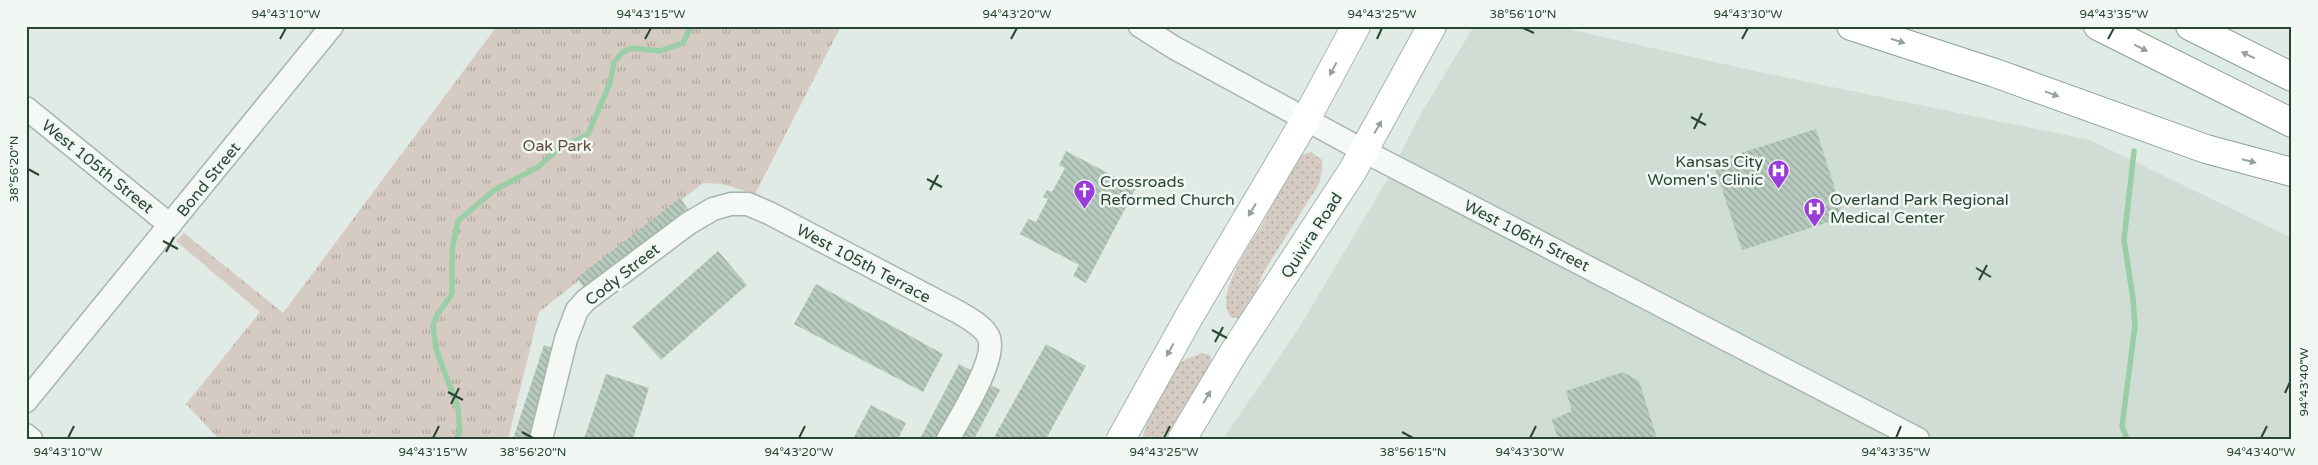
<svg xmlns="http://www.w3.org/2000/svg" width="2318" height="465" viewBox="0 0 2318 465" font-family="'Varela Round',sans-serif">
<style>
.built{fill:#cfddd4}
.grass{fill:url(#grass-dots)}
.park{fill:url(#park-tufts)}
.lines{fill:none;stroke-linecap:round;stroke-linejoin:round}
.stream{stroke:#99cea7;stroke-width:5.5}
.building{fill:url(#building-back-hatch)}
.minor-casing{stroke:#a6b6ac;stroke-width:25}
.major-casing{stroke:#9fb8a8;stroke-width:30}
.highway-casing{stroke:#87a391;stroke-width:30}
.minor{stroke:#f5f9f6;stroke-width:22}
.major{stroke:#fff;stroke-width:28}
.highway{stroke:#fff;stroke-width:28}
.oneway{fill:#94a299}
.ticks{fill:none;stroke:#284533;stroke-width:2}
.labels{text-anchor:middle;stroke-width:5;stroke-linejoin:round;paint-order:stroke}
.park-label{font-size:16px;fill:#624d34;stroke:#f1f8f4}
.poi-label{font-size:16px;fill:#284533;stroke:#f1f8f4;text-anchor:start}
.street-label{font-size:16px;fill:#284533;stroke:#f1f8f4}
.neatline{fill:none;stroke:#284533;stroke-width:2}
.ticks-label{font-size:12px;text-anchor:middle;fill:#284533}
</style>
<defs>
<pattern id="grass-dots" width="8" height="8" patternUnits="userSpaceOnUse" patternTransform="scale(1.25)"><rect width="8" height="8" fill="#d6cbc2"/><path d="M2 2h.1M6 6h.1" fill="none" stroke="#aea79e" stroke-width="1.8" stroke-linecap="round"/></pattern>
<pattern id="park-tufts" width="24" height="20" patternUnits="userSpaceOnUse" patternTransform="scale(1.25)"><rect width="24" height="20" fill="#d6cbc2"/><path d="M3 7l-1-3M5 7V3M7 7l1-3M15 17l-1-3M17 17v-4M19 17l1-3" fill="none" stroke="#aea79e"/></pattern>
<pattern id="building-back-hatch" width="6" height="6" patternUnits="userSpaceOnUse" patternTransform="scale(1.25)"><rect width="6" height="6" fill="#b8cabe"/><path d="M-1 5l2 2M0 0l6 6M5-1l2 2" fill="none" stroke="#96a69b"/></pattern>
</defs>
<rect width="100%" height="100%" fill="#e1ebe5"/>
<polygon class="built" points="1474,26 1554,26 1755,71 2090,140 2292,238 2292,439 1223,439 1299,328 1387,180 1419,117"/>
<g class="grass">
<path d="M 1311,152 L 1322,160 L 1322,170 L 1319,184 L 1263,273 L 1253,301 L 1240,318 L 1232,318 C 1210,296 1256,237 1267,216 C 1272,207 1273,196 1277,187 C 1283,173 1295,155 1311,152 Z"/>
<path d="M 1202,353 L 1210,355 L 1212,362 L 1164,439 L 1142,439 C 1150,414 1160,380 1180,363 C 1187,358 1194,356 1202,353 Z"/>
</g>
<polygon class="park" points="497,26 841,26 755,194 722,184 703,183 539,312 508,439 219,439 186,404 260,312 176,241 184,233 283,313"/>
<g class="lines">
<g class="stream">
<polyline points="456,439 460,432 458,408 436,349 433,325 437,315 452,294 452,250 458,221 493,191 538,167 556,151 588,134 610,83 614,62 623,52 632,48 660,51 683,43 691,26"/>
<polyline points="2127,439 2122,426 2135,326 2133,299 2124,240 2134,151"/>
</g>
</g>
<g class="building">
<polygon points="1816,129 1844,217 1742,250 1713,162"/>
<polygon points="1066,151 1136,188 1086,283 1073,276 1079,265 1020,234 1028,219 1036,222 1048,199 1043,197 1047,190 1052,192 1065,168 1059,165"/>
<polygon points="680,198 691,213 588,293 577,278"/>
<polygon points="718,251 747,285 661,360 632,327"/>
<polygon points="816,284 943,354 923,392 794,324"/>
<polygon points="1046,344 1086,366 1046,439 993,439"/>
<polygon points="544,345 561,351 532,439 513,439"/>
<polygon points="959,364 974,372 939,439 920,439"/>
<polygon points="1623,372 1639,381 1657,439 1558,439 1552,420 1572,411 1566,391"/>
<polygon points="606,374 649,388 633,439 584,439"/>
<polygon points="984,382 1000,390 974,439 955,439"/>
<polygon points="871,405 906,423 898,439 853,439"/>
</g>
<g class="lines">
<defs>
<g id="minor">
<polyline points="1140,26 1173,47 1364,151 1918,439"/>
<polyline points="26,108 170,225"/>
<polyline points="26,401 332,26"/>
<polyline points="26,435 31,439"/>
<path d="M 541,439 L 566,339 L 577,310 L 586,300 L 689,223 L 713,209 L 731,204 L 748,204 L 771,214 L 960,313 C 970,319 985,327 989,338 C 997,360 959,419 948,439"/>
</g>
<g id="major">
<polyline points="1121,439 1190,315 1306,119 1356,26"/>
<polyline points="1182,439 1234,352 1353,170 1432,26"/>
</g>
<g id="highway">
<polyline points="1851,26 1995,73 2206,149 2292,172"/>
<polyline points="2098,26 2292,123"/>
<polyline points="2190,26 2292,77"/>
</g>
</defs>
<use href="#minor" class="minor-casing"/>
<use href="#major" class="major-casing"/>
<use href="#highway" class="highway-casing"/>
<use href="#minor" class="minor"/>
<use href="#major" class="major"/>
<use href="#highway" class="highway"/>
</g>
<defs><path id="oneway-solid" d="M-6-.8H1V-3.2L6.5 0L1 3.2V.8H-6Z" transform="scale(1.25)"/></defs>
<g class="oneway">
<use href="#oneway-solid" transform="translate(1898 41) rotate(18)"/>
<use href="#oneway-solid" transform="translate(2141 48) rotate(26)"/>
<use href="#oneway-solid" transform="translate(2248 55) rotate(-154)"/>
<use href="#oneway-solid" transform="translate(1333 69) rotate(118)"/>
<use href="#oneway-solid" transform="translate(2052 94) rotate(20)"/>
<use href="#oneway-solid" transform="translate(1378 127) rotate(-60)"/>
<use href="#oneway-solid" transform="translate(2249 161) rotate(14)"/>
<use href="#oneway-solid" transform="translate(1252 210) rotate(121)"/>
<use href="#oneway-solid" transform="translate(1170 350) rotate(119)"/>
<use href="#oneway-solid" transform="translate(1207 397) rotate(-59)"/>
</g>
<path class="ticks" d="M 1523,28 L 1534,33M 280,39 L 286,28M 645,39 L 651,28M 1011,39 L 1017,28M 1377,39 L 1382,28M 1742,39 L 1748,28M 2108,39 L 2114,28M 1691,117 L 1706,125M 1694,129 L 1702,113M 28,169 L 39,175M 927,179 L 942,187M 930,190 L 938,175M 163,241 L 178,249M 166,252 L 174,237M 1976,268 L 1991,277M 1979,280 L 1987,265M 1212,330 L 1227,338M 1215,342 L 1223,327M 448,392 L 463,400M 2285,393 L 2290,382M 451,404 L 459,388M 522,432 L 533,438M 1402,432 L 1413,438M 68,438 L 74,426M 433,438 L 439,426M 799,438 L 805,426M 1164,438 L 1170,426M 1530,438 L 1536,426M 1896,438 L 1901,426M 2261,438 L 2267,426"/>
<defs>
<symbol id="hospital-pin" viewBox="-11 -11 22 30"><path d="M0 17L-7.5 6A9.5 9.5 0 1 1 7.5 6Z" fill="#9a3cda" stroke="#f1f8f4"/><path d="M-5-5h3v3.5h4V-5h3V5h-3V1.5h-4V5h-3Z" fill="#fff"/></symbol>
<symbol id="church-pin" viewBox="-11 -11 22 30"><path d="M0 17L-7.5 6A9.5 9.5 0 1 1 7.5 6Z" fill="#9a3cda" stroke="#f1f8f4"/><path d="M-1.2-6h2.4v3.5h3.3v2.4h-3.3V6h-2.4V-.1h-3.3v-2.4h3.3Z" fill="#fff"/></symbol>
</defs>
<g fill-rule="evenodd">
<use href="#hospital-pin" x="1766" y="158" width="25" height="34"/>
<use href="#church-pin" x="1072" y="178" width="25" height="34"/>
<use href="#hospital-pin" x="1802" y="196" width="25" height="34"/>
</g>
<g class="labels">
<g class="park-label">
<text x="557" y="151">Oak Park</text>
</g>
<g class="poi-label">
<text x="1763" y="167" text-anchor="end">Kansas City<tspan x="1763" dy="18">Women's Clinic</tspan></text>
<text x="1100" y="187">Crossroads<tspan x="1100" dy="18">Reformed Church</tspan></text>
<text x="1830" y="205">Overland Park Regional<tspan x="1830" dy="18">Medical Center</tspan></text>
</g>
<g class="street-label">
<text transform="translate(98 166) rotate(39)" y="6">West 105th Street</text>
<text transform="translate(208 179) rotate(-51)" y="6">Bond Street</text>
<text transform="translate(1311 235) rotate(-57)" y="6">Quivira Road</text>
<text transform="translate(1527 235) rotate(27)" y="6">West 106th Street</text>
<text transform="translate(864 263) rotate(28)" y="6">West 105th Terrace</text>
<text transform="translate(622 274) rotate(-38)" y="6">Cody Street</text>
</g>
</g>
<rect width="2318" height="465" fill="none" stroke="#f1f8f4" stroke-width="55"/>
<rect x="28" y="28" width="2262" height="410" class="neatline"/>
<g class="ticks-label">
<text x="286" y="18">94°43'10"W</text>
<text x="651" y="18">94°43'15"W</text>
<text x="1017" y="18">94°43'20"W</text>
<text x="1382" y="18">94°43'25"W</text>
<text x="1523" y="18">38°56'10"N</text>
<text x="1748" y="18">94°43'30"W</text>
<text x="2114" y="18">94°43'35"W</text>
<text transform="translate(14 169) rotate(-90)" y="4">38°56'20"N</text>
<text transform="translate(2304 382) rotate(-90)" y="4">94°43'40"W</text>
<text x="68" y="456">94°43'10"W</text>
<text x="433" y="456">94°43'15"W</text>
<text x="533" y="456">38°56'20"N</text>
<text x="799" y="456">94°43'20"W</text>
<text x="1164" y="456">94°43'25"W</text>
<text x="1413" y="456">38°56'15"N</text>
<text x="1530" y="456">94°43'30"W</text>
<text x="1896" y="456">94°43'35"W</text>
<text x="2261" y="456">94°43'40"W</text>
</g>
</svg>
